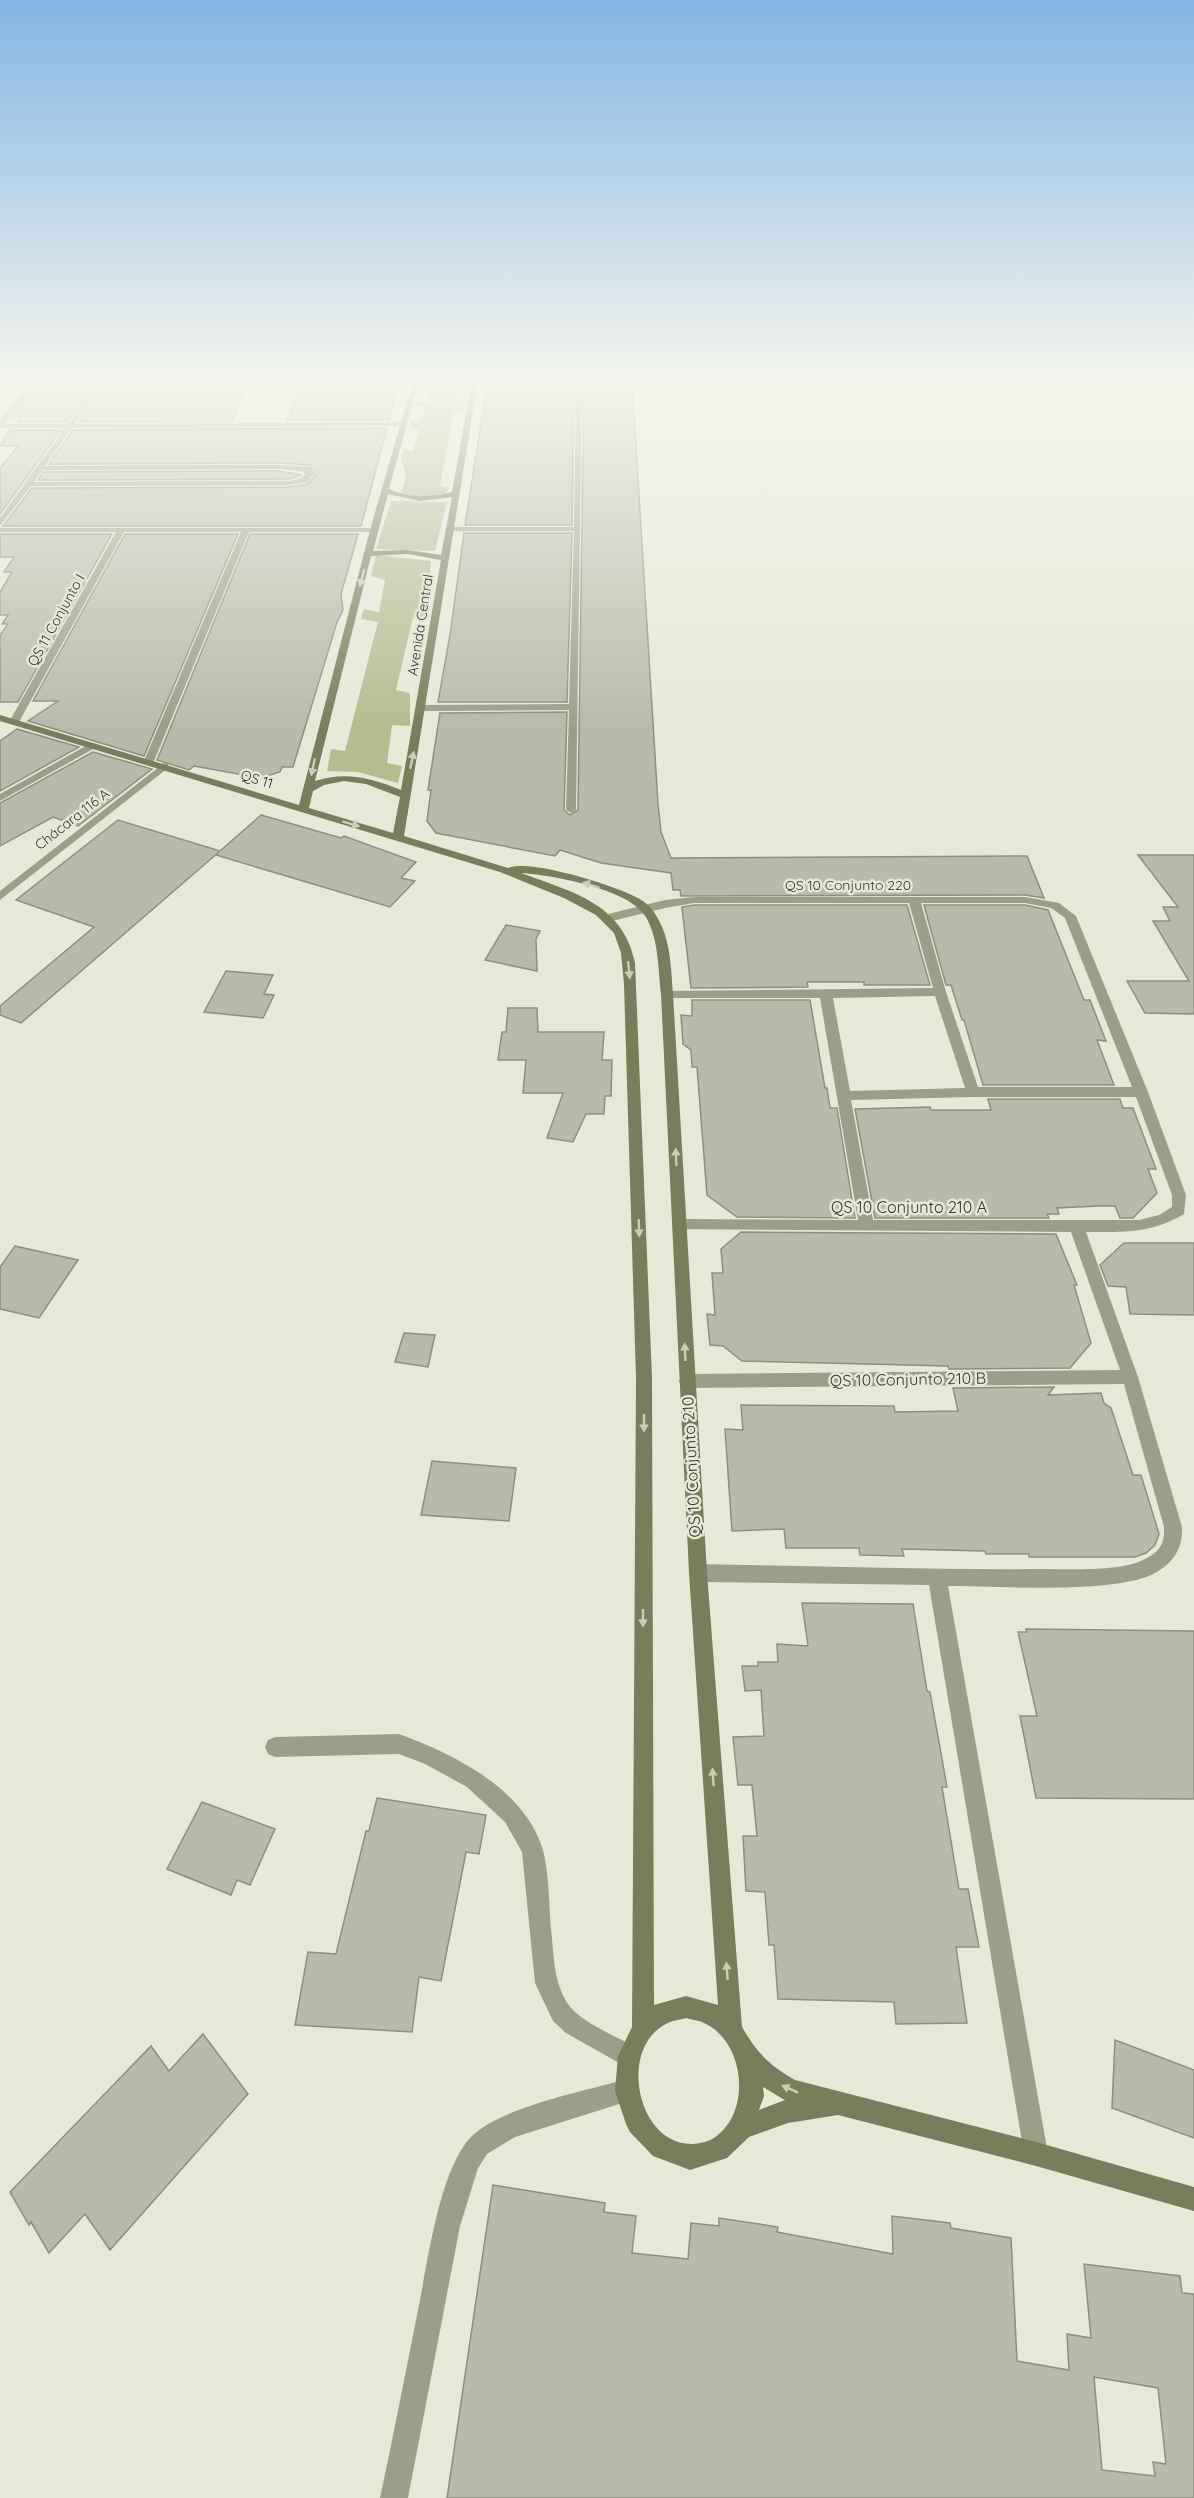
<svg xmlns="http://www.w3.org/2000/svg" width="1194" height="2498" viewBox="0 0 1194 2498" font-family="Quicksand,sans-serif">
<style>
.green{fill:#b6bb91}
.building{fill:#b8bba9;stroke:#8e907f;stroke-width:1.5;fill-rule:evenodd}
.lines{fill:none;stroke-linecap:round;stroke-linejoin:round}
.street{fill:#9c9f88;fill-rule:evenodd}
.secondary{fill:#787d5b;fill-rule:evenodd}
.oneway{fill:#caceb7}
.labels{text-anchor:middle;stroke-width:5;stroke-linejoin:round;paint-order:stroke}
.far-street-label{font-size:14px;fill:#35362f;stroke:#e6e9d6}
.street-label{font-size:16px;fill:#35362f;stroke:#e6e9d6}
</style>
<rect width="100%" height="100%" fill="#e6e9d6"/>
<g class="green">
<polygon points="421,380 459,380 455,400 466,401 463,411 454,410 440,486 449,488 445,494 422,498 401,494 406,476 401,458 404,449 413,451 419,430 410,428 411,420 420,422 425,408 415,405 416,401 427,403 429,389 419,386"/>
<polygon points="391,501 447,502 435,551 376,549"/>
<polygon points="376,555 431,561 427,618 413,617 396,690 410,693 410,726 392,725 387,763 402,766 398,783 358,772 327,771 331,749 345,751 378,622 361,619 364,609 379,612 385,580 371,576"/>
</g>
<g class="building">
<polygon points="23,380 92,380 89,384 20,384"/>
<polygon points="584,380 628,380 632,382 658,804 661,832 671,858 1027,856 1044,898 1025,895 681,896 680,890 673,890 671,873 601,863 560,850 555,856 436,833 427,821 431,790 428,790 440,713 567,712 564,810 570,815 578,810"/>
<polygon points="302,385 337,385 398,387 389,420 287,420"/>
<polygon points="487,386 574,387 572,525 465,525"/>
<polygon points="101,391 154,391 242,392 233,421 79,422"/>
<polygon points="32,392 89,392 67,422 17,422 21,416 13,416"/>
<polygon points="387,428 361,526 3,526 32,488 289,487 307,484 315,476 309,465 279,463 49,464 73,430"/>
<polygon points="10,430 61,430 0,514 0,468 18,446 0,446"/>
<polygon points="279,471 302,475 289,479 38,480 43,472"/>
<polygon points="464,533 572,533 567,702 438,702 450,635"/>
<polygon points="0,534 112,534 18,702 0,702 0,635 8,624 2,624 8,615 0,615 0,592 12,572 4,572 14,557 0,557"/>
<polygon points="125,534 238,534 144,756 28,721 58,701 33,701"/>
<polygon points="250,534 358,534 341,594 343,610 337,622 293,767 282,767 280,772 260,778 194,766 189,770 157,760"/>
<polygon points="17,729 79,747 0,791 0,741"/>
<polygon points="93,752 152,769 78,826 53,817 0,846 0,803"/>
<polygon points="261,815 341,838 344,836 416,862 401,878 415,881 390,907 216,855 219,852 21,1023 0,1015 0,1006 94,927 16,900 118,820 220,851"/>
<polygon points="1138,855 1194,855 1194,1014 1145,1013 1127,981 1189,981 1153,921 1170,921 1163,907 1178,907"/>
<polygon points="694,905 907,905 930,985 864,985 864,982 807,982 808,987 691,988 682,907"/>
<polygon points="924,905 1025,905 1048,910 1084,1000 1090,1000 1106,1041 1097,1040 1114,1085 983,1085 964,1020 962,1020 951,985 946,985"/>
<polygon points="506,925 540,931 536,939 537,971 485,960"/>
<polygon points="226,971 273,975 264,994 274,995 263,1018 204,1012"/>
<polygon points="692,1000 810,1000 825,1088 827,1088 830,1108 837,1108 855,1218 737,1217 707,1195 697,1067 692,1067 691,1050 683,1044 681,1015 692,1016"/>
<polygon points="508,1008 537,1008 538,1032 604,1032 602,1060 612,1060 611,1096 605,1096 604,1114 586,1114 573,1142 547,1138 563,1093 523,1093 526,1060 498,1060 502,1032 506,1032"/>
<polygon points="988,1099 1120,1099 1123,1108 1133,1108 1156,1169 1148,1169 1157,1193 1133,1218 1120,1218 1115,1206 1098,1206 1057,1208 1059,1214 1047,1214 1049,1218 875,1218 855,1109 930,1107 931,1110 991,1110"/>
<polygon points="741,1232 1056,1234 1077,1285 1074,1285 1091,1343 1070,1368 949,1369 948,1366 742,1361 723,1346 710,1345 707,1314 715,1315 712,1273 723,1273 721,1249"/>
<polygon points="1124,1243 1194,1243 1194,1315 1130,1314 1126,1287 1108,1286 1100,1265"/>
<polygon points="15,1246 78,1260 39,1318 0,1309 0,1267"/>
<polygon points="404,1333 435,1335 428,1367 395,1362"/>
<polygon points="1054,1387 1048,1395 1101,1393 1104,1403 1111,1408 1133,1475 1141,1475 1159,1534 1155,1545 1146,1553 1135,1557 1029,1557 1029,1554 986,1554 985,1551 902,1549 904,1556 860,1555 859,1548 786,1548 784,1529 732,1531 725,1429 743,1430 741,1405 894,1406 895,1412 958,1411 953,1388"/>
<polygon points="432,1461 516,1468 509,1521 421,1515"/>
<polygon points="802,1603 913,1604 927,1691 930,1692 947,1787 942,1787 959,1889 968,1889 979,1947 956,1947 967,2023 896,2024 894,2002 778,1999 774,1945 769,1945 765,1892 746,1891 743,1836 757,1836 752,1785 738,1785 733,1737 764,1736 761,1690 745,1691 742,1666 758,1666 758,1662 778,1662 777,1644 808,1646"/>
<polygon points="1026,1629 1194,1631 1194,1799 1036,1798 1020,1716 1037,1716 1018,1632 1027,1632"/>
<polygon points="377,1798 486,1815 479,1854 466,1852 441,1981 419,1977 412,2032 295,2025 308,1952 336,1954 366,1831 369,1831"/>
<polygon points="202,1802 275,1829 250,1885 237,1880 231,1895 167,1869"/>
<polygon points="203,2034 248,2094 110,2250 85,2214 49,2253 31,2222 29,2225 10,2192 151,2046 169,2071"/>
<polygon points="1115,2040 1194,2070 1194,2138 1112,2108"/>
<path d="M 493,2185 L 605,2203 L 604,2212 L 636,2216 L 632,2253 L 688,2259 L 691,2223 L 719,2226 L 719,2218 L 778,2227 L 777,2232 L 893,2254 L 892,2216 L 950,2223 L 951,2228 L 1011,2238 L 1017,2361 L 1069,2370 L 1067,2334 L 1091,2338 L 1084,2264 L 1180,2276 L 1182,2293 L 1194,2294 L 1194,2498 L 447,2498 ZM 1094,2377 L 1158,2388 L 1166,2464 L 1153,2462 L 1155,2476 L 1102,2470 Z"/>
</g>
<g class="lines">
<g class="street">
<path d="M 100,380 L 419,380 L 416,382 L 104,383 L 75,424 L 402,422 L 405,424 L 402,426 L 72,428 L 45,466 L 279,465 L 309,467 L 313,475 L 307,482 L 289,485 L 31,486 L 0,526 L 0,518 L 65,428 L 0,428 L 0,420 L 24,390 L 0,390 L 0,386 L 95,386 ZM 31,390 L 93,390 L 68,424 L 4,424 ZM 279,469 L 303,471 L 305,475 L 302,478 L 289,481 L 34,482 L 42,470 Z"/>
<polygon points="475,380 582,380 576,810 571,813 566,810 569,710 421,711 416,708 421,705 569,704 574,531 449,531 445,529 449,527 574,527 576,385 473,383"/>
<polygon points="0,528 374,528 378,530 374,532 249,532 154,761 149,764 144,761 241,532 124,532 19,722 14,725 9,722 116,532 0,532"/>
<polygon points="91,743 96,746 95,748 0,801 0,794"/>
<polygon points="164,763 168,764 168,768 0,900 0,891"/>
<path d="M 694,897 L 1025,897 L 1059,903 L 1076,916 L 1148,1092 L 1186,1195 L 1184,1214 C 1151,1234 1123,1232 1086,1232 L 1138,1377 L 1182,1527 C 1183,1547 1175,1561 1157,1572 C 1118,1595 996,1586 948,1586 L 1048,2154 L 1044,2162 L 1036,2166 L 1028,2162 L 1024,2154 L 929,1585 L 698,1582 L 692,1579 L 689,1573 L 692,1567 L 698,1564 C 812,1566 927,1570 1041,1569 C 1068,1569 1122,1572 1145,1559 C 1160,1551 1165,1544 1164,1527 L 1124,1384 L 687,1388 L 681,1386 L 679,1381 L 681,1376 L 687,1374 L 1120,1370 L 1071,1232 L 674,1229 L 672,1225 L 674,1221 L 679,1219 L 858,1220 L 820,998 L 667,998 L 663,997 L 661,994 L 663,991 L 933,988 L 909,903 L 694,903 L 665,908 L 608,922 L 602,918 L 604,915 L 665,900 ZM 921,903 L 1025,903 L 1051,908 L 1065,918 L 1132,1087 L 978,1087 L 946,992 ZM 935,996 L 965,1088 L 850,1091 L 833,998 ZM 973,1097 L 1136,1097 L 1172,1195 L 1172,1207 L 1159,1215 L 1139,1220 L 873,1220 L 851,1100 Z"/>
<path d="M 399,1734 C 453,1754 522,1787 542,1847 C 549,1868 549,1905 551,1929 C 554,1955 553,1981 568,2004 C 580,2022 618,2037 637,2048 L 640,2056 L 637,2064 L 629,2067 L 621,2064 L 566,2033 L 553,2021 L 535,1983 L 522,1852 L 505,1822 L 467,1787 L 425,1764 L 399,1754 L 275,1757 L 268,1754 L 265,1747 L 268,1740 L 275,1737 Z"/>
<path d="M 627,2079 L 635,2083 L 639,2091 L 635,2099 L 515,2137 L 487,2154 L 478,2168 L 460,2226 L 408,2498 L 380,2498 C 393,2437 405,2376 417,2315 C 427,2268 438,2173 470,2138 C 499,2107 586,2091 627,2079 Z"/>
</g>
<path class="secondary" d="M 413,380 L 419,380 L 389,489 C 410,499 431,497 452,492 L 472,380 L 478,380 L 404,836 L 508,868 C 529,858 617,886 638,898 C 646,902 653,909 657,917 C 671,940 671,969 673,994 L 707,1573 L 742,2027 C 757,2053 769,2065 795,2080 L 1036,2142 L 1194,2187 L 1194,2211 L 1036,2166 L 838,2115 L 788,2123 L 749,2137 L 727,2158 L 690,2170 L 653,2156 L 630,2132 L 626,2124 L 615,2091 L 618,2056 L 632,2027 L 636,1378 L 624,984 L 621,953 L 614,933 L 596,915 L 564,898 L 500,872 L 0,721 L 0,715 L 299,805 L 370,530 ZM 388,494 L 420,501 L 452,497 L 441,555 L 408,550 L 373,551 ZM 408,554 L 441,560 L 401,790 C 372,778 345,771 315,781 L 371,556 ZM 344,781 L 366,784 L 400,797 L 393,833 L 309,808 L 313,791 L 324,785 ZM 521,873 C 552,875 630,889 646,917 C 659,940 658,969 661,994 L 689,1573 L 718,2005 L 686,1996 L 654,2005 L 652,1378 L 635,963 C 623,903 572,892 521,873 ZM 686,2018 C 692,2020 699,2020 704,2023 C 735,2037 746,2080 735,2110 C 731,2123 719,2138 705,2142 C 640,2160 613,2048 668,2023 C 673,2020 680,2020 686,2018 ZM 763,2087 L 783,2099 L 785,2100 L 759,2110 L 764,2096 Z"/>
</g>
<defs><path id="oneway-solid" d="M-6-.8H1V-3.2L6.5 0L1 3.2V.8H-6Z" transform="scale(1.5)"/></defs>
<g class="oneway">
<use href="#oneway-solid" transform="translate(362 578) rotate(105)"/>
<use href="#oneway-solid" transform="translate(412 760) rotate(-78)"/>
<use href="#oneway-solid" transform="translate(313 767) rotate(102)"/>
<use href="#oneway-solid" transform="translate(351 824) rotate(17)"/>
<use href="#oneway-solid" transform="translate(591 885) rotate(-162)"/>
<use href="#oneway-solid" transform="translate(629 970) rotate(84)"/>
<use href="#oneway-solid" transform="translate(676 1157) rotate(-93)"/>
<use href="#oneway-solid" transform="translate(639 1228) rotate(88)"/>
<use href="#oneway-solid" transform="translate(685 1352) rotate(-93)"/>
<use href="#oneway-solid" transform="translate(644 1423) rotate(90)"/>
<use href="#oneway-solid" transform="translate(643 1618) rotate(90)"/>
<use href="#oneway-solid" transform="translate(713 1777) rotate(-94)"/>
<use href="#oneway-solid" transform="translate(727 1971) rotate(-94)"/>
<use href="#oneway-solid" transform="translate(790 2089) rotate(-156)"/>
</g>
<linearGradient id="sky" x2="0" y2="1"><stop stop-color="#83b5e4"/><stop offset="0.52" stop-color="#f4f5ed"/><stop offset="1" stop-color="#f4f5ed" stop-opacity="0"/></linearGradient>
<rect width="1194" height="729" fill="url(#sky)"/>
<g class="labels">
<g class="far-street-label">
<text transform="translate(56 620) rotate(-61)" y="5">QS 11 Conjunto I</text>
<text transform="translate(420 625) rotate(-81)" y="5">Avenida Central</text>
<text transform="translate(257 779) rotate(17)" y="5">QS 11</text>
<text transform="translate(72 819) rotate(-38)" y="5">Chácara 116 A</text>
<text x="848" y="890">QS 10 Conjunto 220</text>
</g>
<g class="street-label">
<text x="909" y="1213">QS 10 Conjunto 210 A</text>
<text transform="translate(908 1379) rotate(-1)" y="6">QS 10 Conjunto 210 B</text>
<text transform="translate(691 1467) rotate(-93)" y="6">QS 10 Conjunto 210</text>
</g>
</g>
</svg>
